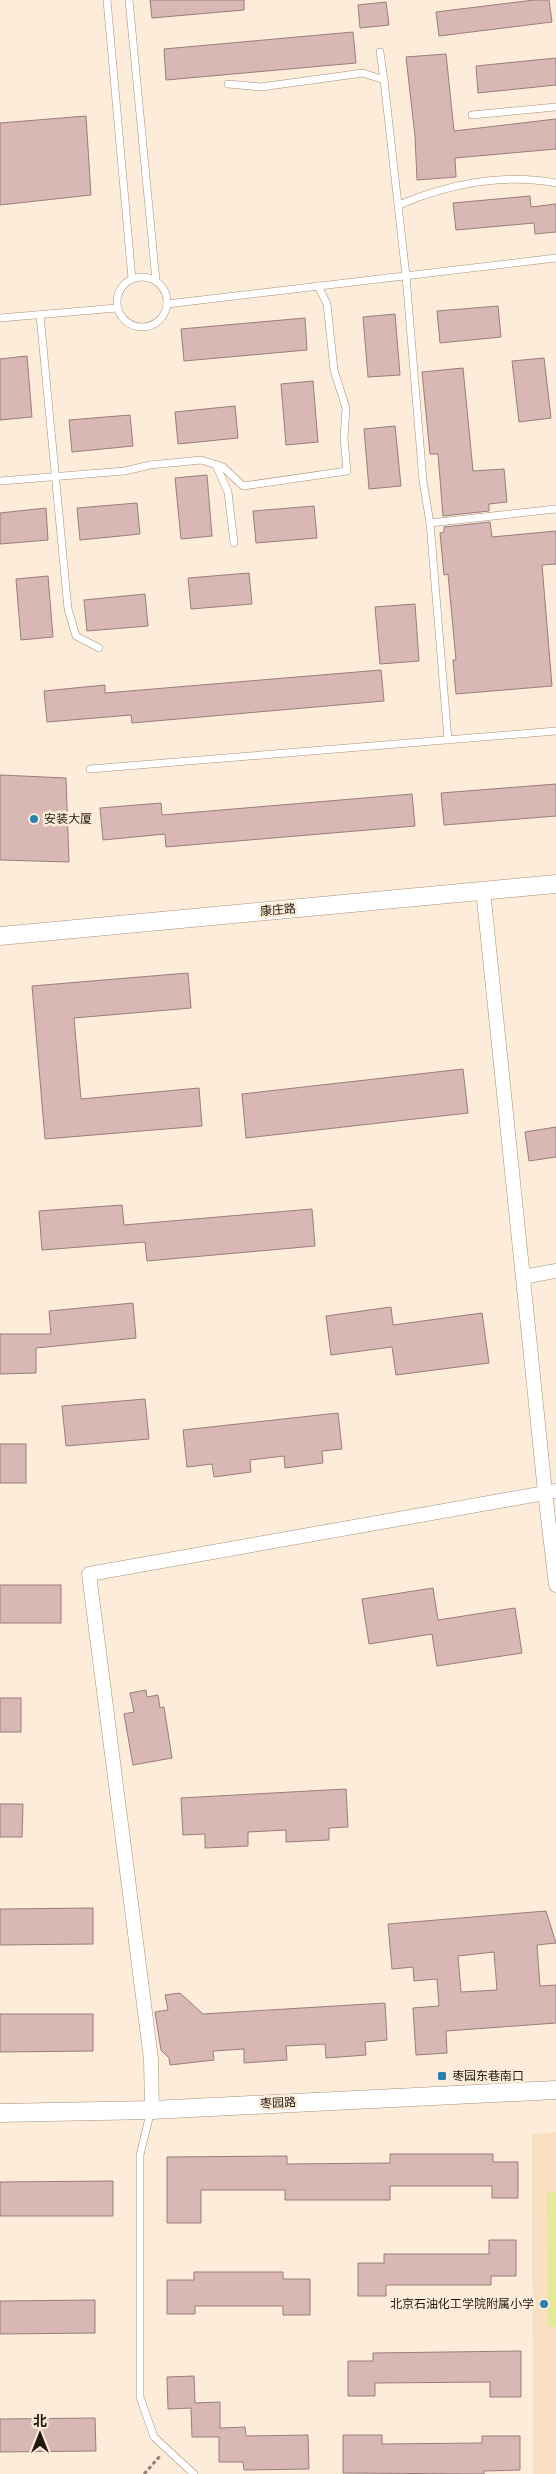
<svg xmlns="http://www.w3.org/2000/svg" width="556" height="2474" viewBox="0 0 556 2474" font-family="Quicksand,'Noto Sans SC',sans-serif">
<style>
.built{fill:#f9e0c2}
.green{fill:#e4e899}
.building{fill:#d8b8b5;stroke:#9b7c7a;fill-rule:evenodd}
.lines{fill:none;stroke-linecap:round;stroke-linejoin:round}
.service-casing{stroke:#a3907b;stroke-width:8}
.minor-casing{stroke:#a3907b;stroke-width:15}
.tertiary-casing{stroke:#a3907b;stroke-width:19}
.path{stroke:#8f8375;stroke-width:3;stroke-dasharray:4 2.5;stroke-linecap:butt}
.service{stroke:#fff;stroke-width:7}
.minor{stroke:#fff;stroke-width:14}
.tertiary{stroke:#fff;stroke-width:18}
.poi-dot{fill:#2983b1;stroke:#fcecd9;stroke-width:2}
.labels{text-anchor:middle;stroke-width:5;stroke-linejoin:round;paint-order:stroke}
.poi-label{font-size:12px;fill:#211911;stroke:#fcecd9;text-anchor:start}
.street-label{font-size:12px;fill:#211911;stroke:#fcecd9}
</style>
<rect width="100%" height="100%" fill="#fcecd9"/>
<polygon class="built" points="556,2132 556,2474 533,2474 532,2134"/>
<polygon class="green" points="547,2192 556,2192 556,2327 548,2327"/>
<g class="building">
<polygon points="150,0 244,0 244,10 152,18"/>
<polygon points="534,0 549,0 552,22 439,36 436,12"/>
<polygon points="386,2 389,25 360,28 358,5"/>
<polygon points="353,32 356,63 166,80 164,49"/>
<polygon points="446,54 454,131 556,119 556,149 455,158 456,177 417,180 415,136 406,57"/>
<polygon points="556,58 556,85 478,93 476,66"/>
<polygon points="86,116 91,195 0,205 0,123"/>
<polygon points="530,196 531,207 556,204 556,232 535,234 534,223 456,230 453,203"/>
<polygon points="498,306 501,337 440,343 437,311"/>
<polygon points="395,314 400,375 368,377 363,317"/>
<polygon points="305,318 307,350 184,361 181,329"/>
<polygon points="27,356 32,417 0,420 0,359"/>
<polygon points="544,358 551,418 519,422 512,361"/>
<polygon points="463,368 473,471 504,469 507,502 489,504 489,511 443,516 438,454 430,454 422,372"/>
<polygon points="313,381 318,442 286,445 281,384"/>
<polygon points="235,406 238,438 178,444 175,412"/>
<polygon points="130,415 133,446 72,452 69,420"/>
<polygon points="395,426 401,486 369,489 364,429"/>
<polygon points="207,475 212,536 181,539 175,478"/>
<polygon points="137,503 140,534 80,540 77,508"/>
<polygon points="314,506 317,538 256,543 253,511"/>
<polygon points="46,508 48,540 0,544 0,513"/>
<polygon points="490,522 492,537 556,531 556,564 542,565 552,686 456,694 453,660 456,660 448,574 444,575 440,533 444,532 444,527"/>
<polygon points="249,573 252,604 191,609 188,578"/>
<polygon points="48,576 53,637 21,640 16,579"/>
<polygon points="145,594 148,626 87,631 84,600"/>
<polygon points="415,604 419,661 380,664 375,607"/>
<polygon points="381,670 384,701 132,723 131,715 47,722 44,691 105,685 105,693"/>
<polygon points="0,775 66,778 69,862 0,860"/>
<polygon points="556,784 556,816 444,825 441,793"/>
<polygon points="412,794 415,826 166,847 165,834 103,840 100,808 161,803 162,815"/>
<polygon points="188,973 191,1008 74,1018 81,1099 199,1088 202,1126 45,1139 32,986"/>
<polygon points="463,1069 468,1113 246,1138 242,1094"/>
<polygon points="556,1127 556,1157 529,1161 525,1132"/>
<polygon points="122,1205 124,1225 312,1209 315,1246 147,1261 145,1242 42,1250 39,1211"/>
<polygon points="133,1303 136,1338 36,1348 36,1373 0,1374 0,1334 51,1334 49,1311"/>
<polygon points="391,1307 393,1325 482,1313 489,1363 396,1375 392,1347 331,1355 326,1316"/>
<polygon points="145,1399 149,1439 66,1446 62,1406"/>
<polygon points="338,1413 342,1449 322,1451 323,1463 285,1468 284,1456 250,1460 251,1472 214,1477 212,1464 187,1467 183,1430"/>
<rect x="0" y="1444" width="26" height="39"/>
<rect x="0" y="1585" width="61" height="38"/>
<polygon points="433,1588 438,1620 515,1608 522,1653 437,1666 432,1634 369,1644 362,1599"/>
<polygon points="146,1690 147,1697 158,1695 160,1708 164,1707 172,1758 133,1765 124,1714 134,1712 130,1693"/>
<rect x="0" y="1698" width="21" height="34"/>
<polygon points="346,1789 348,1827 329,1828 329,1840 286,1842 286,1830 248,1832 248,1846 205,1848 205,1834 183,1835 181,1798"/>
<polygon points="0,1804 23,1804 22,1837 0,1837"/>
<polygon points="93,1908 93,1944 0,1945 0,1909"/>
<path d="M 546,1911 L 556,1943 L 537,1945 L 540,1986 L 556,1985 L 556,2023 L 446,2031 L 447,2053 L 416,2055 L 413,2008 L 439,2006 L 437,1979 L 414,1981 L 413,1967 L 392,1969 L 388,1924 ZM 494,1952 L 497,1990 L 461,1992 L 458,1956 Z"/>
<polygon points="180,1993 203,2014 385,2003 387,2040 365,2042 366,2055 326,2058 325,2044 286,2046 287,2060 244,2063 244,2049 213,2051 214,2060 170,2065 169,2058 161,2050 155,2012 168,2010 165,1995"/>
<polygon points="0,2014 93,2014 93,2051 0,2052"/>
<polygon points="390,2154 493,2154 493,2162 518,2162 518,2198 492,2198 492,2186 390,2186 390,2200 285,2200 285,2190 201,2190 201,2223 167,2223 167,2157 287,2156 287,2164 390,2163"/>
<polygon points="113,2181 113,2216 0,2216 0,2182"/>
<polygon points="489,2240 516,2240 516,2276 491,2276 491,2285 386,2285 386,2296 358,2296 358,2263 384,2263 384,2254 489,2254"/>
<polygon points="194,2272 283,2272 283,2279 310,2279 310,2315 283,2315 283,2306 195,2306 195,2314 167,2314 167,2280 194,2280"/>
<polygon points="95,2300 95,2333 0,2334 0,2301"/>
<polygon points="521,2351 521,2397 490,2397 490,2382 375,2383 375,2396 348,2396 348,2361 373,2361 373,2353"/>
<polygon points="194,2376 195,2403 220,2402 220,2428 245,2427 246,2436 308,2435 309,2469 244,2470 243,2462 219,2462 219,2437 192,2437 191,2408 168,2409 167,2377"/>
<polygon points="95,2418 96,2451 0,2452 0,2419"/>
<polygon points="343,2435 382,2435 382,2444 482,2443 482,2436 520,2436 520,2470 484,2471 484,2474 343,2473"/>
</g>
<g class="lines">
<defs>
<g id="service">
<polyline points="107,0 132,279"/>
<polyline points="129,0 156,281"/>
<polyline points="380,52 384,80"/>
<polyline points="228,84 261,87 363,73 384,80 406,276 423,481 430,523 556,509"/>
<polyline points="472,115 556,107"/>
<path d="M 399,205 C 447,184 504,173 556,183"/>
<circle cx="142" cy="302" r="25"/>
<polyline points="167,304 556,258"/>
<polyline points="40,315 68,609 76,636 99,648"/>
<polyline points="0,318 117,308"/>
<polyline points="216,465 228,492 234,543"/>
<polyline points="0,481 125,471 150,465 201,460 223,467 243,486 347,471 344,438 346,408 334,370 327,304 318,286"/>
<polyline points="430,523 448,740"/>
<polyline points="90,769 556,731"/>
<polyline points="151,2110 140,2155 140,2397 154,2437 194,2474"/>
</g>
<g id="minor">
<polyline points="483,890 545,1492 556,1585"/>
<polyline points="523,1277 556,1271"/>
<polyline points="152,2110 151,2059 89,1574 556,1491"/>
</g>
<g id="tertiary">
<polyline points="0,936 556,884"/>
<polyline points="0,2113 152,2110 556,2090"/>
</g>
</defs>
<use href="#service" class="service-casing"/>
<use href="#minor" class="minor-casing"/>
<use href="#tertiary" class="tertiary-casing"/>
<polyline class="path" points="144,2474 160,2456"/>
<use href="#service" class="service"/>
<use href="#minor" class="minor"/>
<use href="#tertiary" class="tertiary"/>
</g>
<g class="poi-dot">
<circle cx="34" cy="819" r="5"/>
<rect x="437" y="2071" width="10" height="10" rx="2.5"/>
<circle cx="544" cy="2304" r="5"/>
</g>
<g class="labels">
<g class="poi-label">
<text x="44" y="823">安装大厦</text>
<text x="452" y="2080">枣园东巷南口</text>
<text x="534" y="2308" text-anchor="end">北京石油化工学院附属小学</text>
</g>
<g class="street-label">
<text transform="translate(278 910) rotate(-5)" y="4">康庄路</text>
<text transform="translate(278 2103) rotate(-3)" y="4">枣园路</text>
</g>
</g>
<g transform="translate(40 2434)" stroke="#fcecd9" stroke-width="4" paint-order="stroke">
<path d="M0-4L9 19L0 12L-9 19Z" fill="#211911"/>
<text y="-8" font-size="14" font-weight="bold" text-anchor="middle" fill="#211911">北</text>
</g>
</svg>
